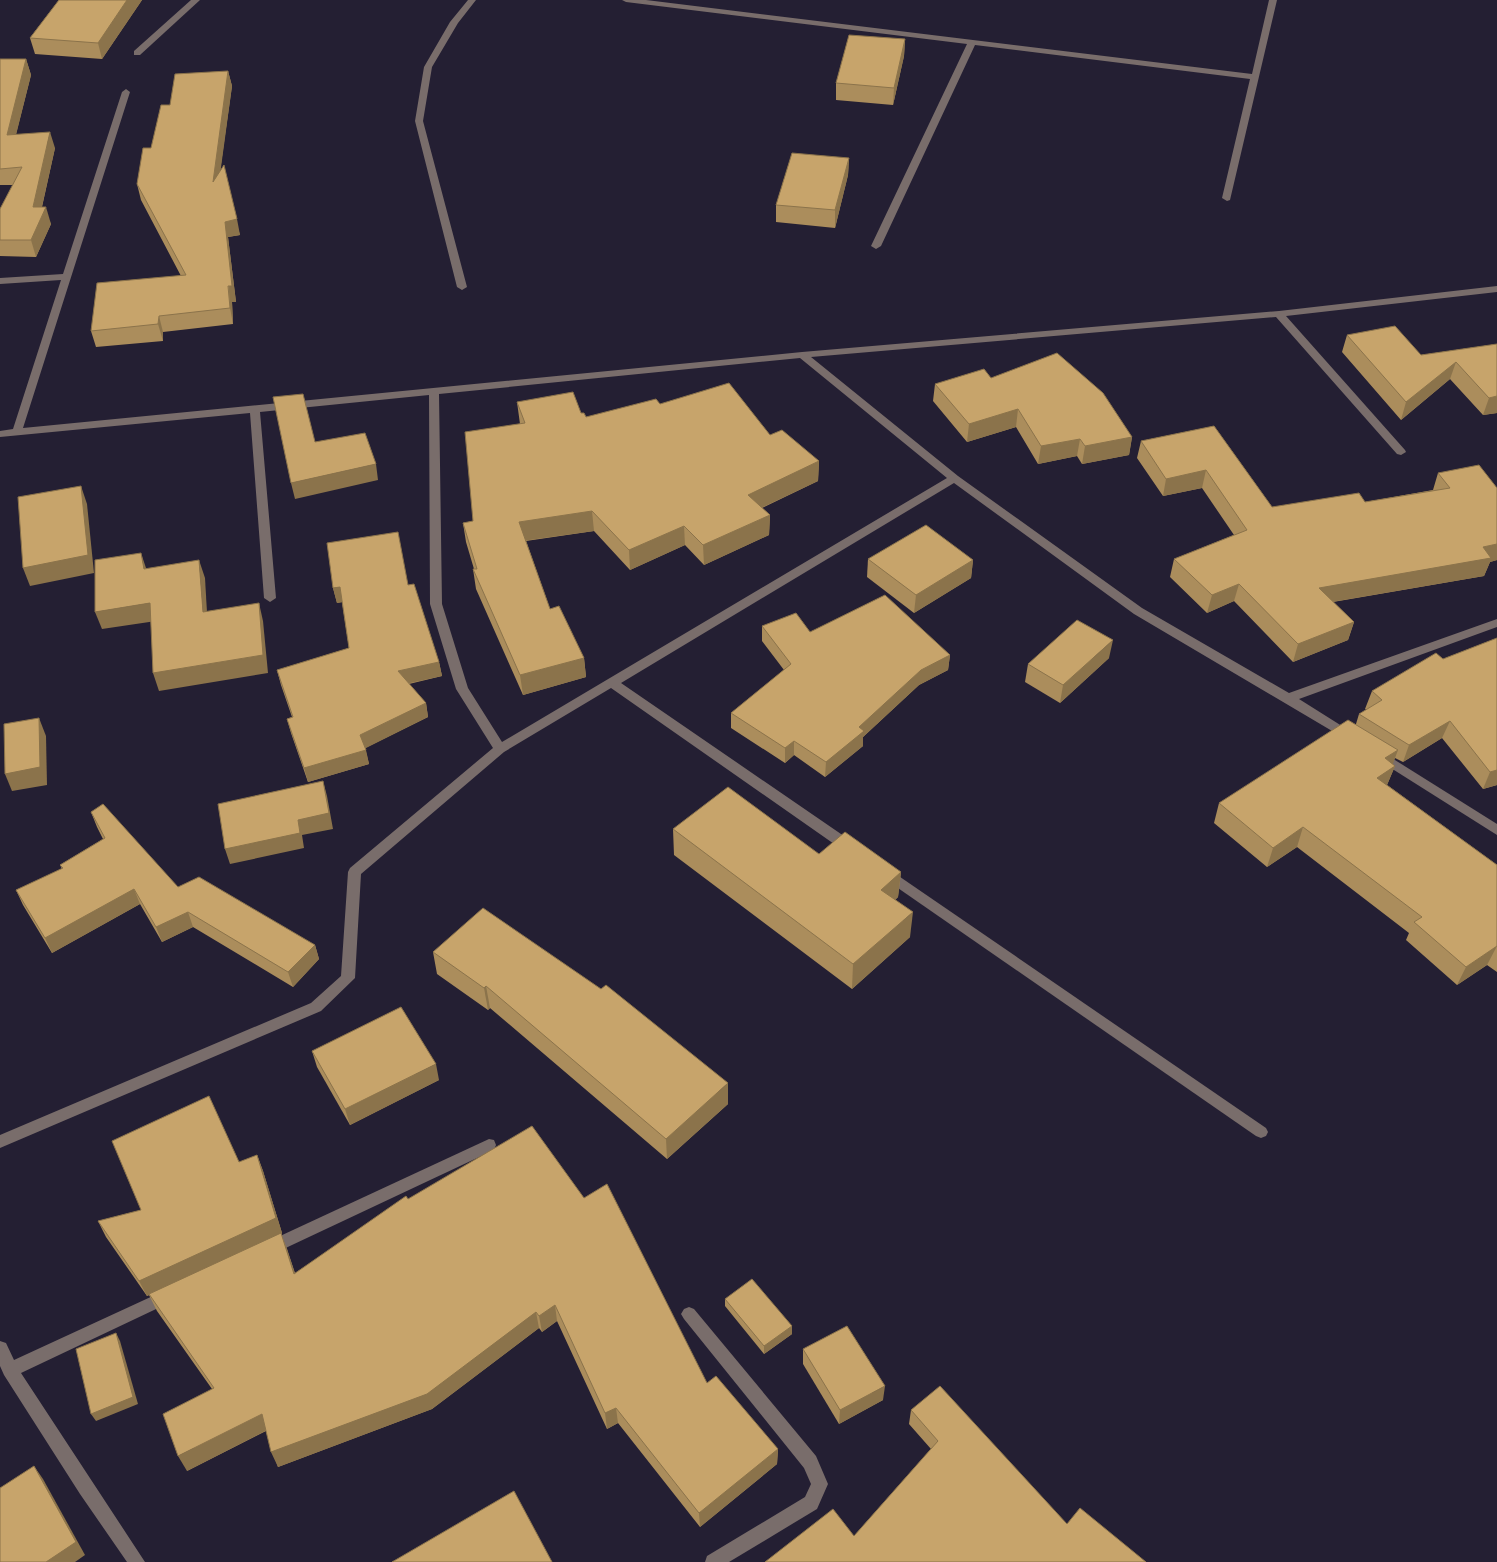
<svg xmlns="http://www.w3.org/2000/svg" width="1497" height="1562" viewBox="0 0 1497 1562" font-family="Rubik,sans-serif">
<style>
.lines{fill:none;stroke-linecap:round;stroke-linejoin:round}
.minor{fill:#796d6b;fill-rule:evenodd}
.wall{fill:#ab8d5c}
.shaded-wall{fill:#8b734b}
.building{fill:#c7a46b;stroke:#8b734b}
</style>
<rect width="100%" height="100%" fill="#241f33"/>
<g class="lines">
<g class="minor">
<polygon points="191,0 200,0 140,55 134,55 134,51"/>
<polygon points="468,0 476,0 458,23 432,67 423,121 467,287 462,290 457,287 415,121 424,67 450,22"/>
<polygon points="622,0 646,0 1252,74 1269,0 1277,0 1230,200 1227,201 1222,198 1250,79 975,45 881,246 876,249 871,246 967,44 626,2"/>
<path d="M 126,89 L 130,92 L 23,428 L 802,352 L 1279,311 L 1497,286 L 1497,292 L 1286,316 L 1405,450 L 1406,452 L 1401,455 L 1397,454 L 1276,317 L 811,357 L 958,476 L 1142,608 L 1289,693 L 1497,619 L 1497,627 L 1299,699 L 1353,733 L 1355,736 L 1353,739 L 1349,741 L 1134,614 L 954,483 L 621,683 L 857,845 L 858,849 L 857,853 L 847,853 L 611,688 L 504,752 L 361,874 L 355,978 L 321,1011 L 0,1148 L 0,1135 L 311,1003 L 341,976 L 348,872 L 350,868 L 493,748 L 456,689 L 430,604 L 429,395 L 260,412 L 276,598 L 270,602 L 264,598 L 250,413 L 0,437 L 0,431 L 13,429 L 61,280 L 0,284 L 0,278 L 63,274 L 122,92 ZM 800,358 L 947,478 L 502,742 L 468,688 L 442,604 L 439,394 Z"/>
<polygon points="1379,750 1497,824 1497,835 1375,758 1373,755"/>
<polygon points="887,868 1266,1128 1268,1132 1266,1136 1261,1138 1256,1136 882,877 880,873 882,869"/>
<polygon points="489,1139 494,1140 496,1145 494,1150 275,1253 270,1255 265,1253 262,1248 265,1243"/>
<polygon points="168,1289 173,1291 176,1296 173,1301 21,1373 145,1562 127,1562 80,1494 4,1375 0,1366 0,1341 6,1343 14,1360"/>
<polygon points="689,1307 694,1309 816,1456 828,1484 817,1509 729,1562 705,1562 707,1556 805,1497 811,1484 804,1468 684,1319 681,1314 684,1309"/>
</g>
</g>
<g class="wall">
<polygon points="59,0 142,0 102,59 35,54 30,38"/>
<polygon points="905,39 904,56 893,105 836,100 836,83"/>
<polygon points="0,59 26,59 31,75 16,134 55,148 42,207 51,224 36,257 0,256 0,209 13,185 0,185"/>
<polygon points="228,71 232,86 220,171 240,235 228,237 236,302 232,302 233,324 163,332 163,341 96,347 91,331 181,276 141,200 137,184 151,148 170,105"/>
<polygon points="849,158 848,175 835,228 776,222 776,205"/>
<polygon points="1347,335 1421,355 1497,344 1497,413 1483,415 1450,379 1401,420 1342,352"/>
<polygon points="991,378 1132,437 1129,455 1082,464 1077,456 1038,464 1016,427 967,442 933,401 935,384"/>
<polygon points="517,402 581,413 586,417 660,404 770,435 819,461 818,481 762,508 770,515 769,535 704,565 685,545 630,570 594,531 526,541 550,609 584,658 586,677 523,695 476,589 473,569 474,569 466,542 463,523 473,521 520,424"/>
<polygon points="1214,426 1272,507 1365,502 1433,490 1438,473 1497,488 1497,560 1490,562 1484,576 1333,602 1354,622 1348,640 1293,662 1234,601 1207,613 1170,577 1174,559 1234,535 1202,488 1163,496 1137,458 1141,441"/>
<polygon points="868,559 973,560 971,578 914,613 867,577"/>
<polygon points="408,585 439,662 442,676 409,684 426,703 428,717 365,748 369,764 308,782 291,733 287,719 292,717 281,685 277,670 349,648 342,602 337,603 333,588"/>
<polygon points="762,626 810,632 950,655 948,670 919,685 863,737 863,746 825,777 794,755 785,763 731,728 731,713 784,670 762,641"/>
<polygon points="1497,638 1497,785 1483,789 1442,738 1403,762 1395,758 1392,764 1395,766 1387,785 1497,865 1497,972 1487,965 1457,985 1406,940 1409,933 1297,847 1267,867 1214,823 1219,803 1356,724 1359,714 1367,710 1365,709 1372,691 1443,659"/>
<polygon points="1109,658 1060,703 1025,682 1028,664"/>
<polygon points="91,812 178,887 315,945 319,959 293,987 193,927 162,942 140,904 52,953 23,905 16,890 62,869 60,865 103,839 97,827"/>
<polygon points="673,829 819,854 901,872 898,897 895,900 910,937 852,989 674,855"/>
<polygon points="433,952 601,989 728,1104 667,1159 490,1008 488,1010 437,974"/>
<polygon points="312,1051 439,1080 350,1125 317,1067"/>
<polygon points="257,1155 263,1171 282,1233 281,1234 287,1249 295,1273 408,1199 707,1383 778,1449 777,1464 700,1527 618,1423 607,1429 557,1321 542,1332 539,1328 432,1409 278,1467 266,1431 187,1471 212,1389 157,1311 149,1295 147,1296 106,1237 98,1221 141,1210 239,1162"/>
<polygon points="725,1299 792,1326 792,1334 764,1354 725,1306"/>
<polygon points="803,1349 883,1400 839,1424 803,1364"/>
<polygon points="911,1410 1067,1524 854,1536 931,1449 909,1424"/>
</g>
<g class="shaded-wall">
<polygon points="127,0 142,0 102,59 98,43"/>
<polygon points="905,39 904,56 893,105 894,88"/>
<polygon points="26,59 31,75 12,151 7,135"/>
<polygon points="228,71 232,86 217,197 213,182"/>
<polygon points="50,132 55,148 38,224 33,207"/>
<polygon points="849,158 848,175 835,228 835,210"/>
<polygon points="46,207 51,224 36,257 31,240"/>
<polygon points="237,219 240,235 228,237 236,302 232,302 233,324 230,308 225,222"/>
<polygon points="159,316 163,332 163,341 158,324"/>
<polygon points="1456,362 1450,379 1401,420 1406,402"/>
<polygon points="1497,396 1497,413 1483,415 1489,398"/>
<polygon points="1018,409 1016,427 967,442 969,424"/>
<polygon points="1132,437 1129,455 1082,464 1085,446"/>
<polygon points="1080,439 1077,456 1038,464 1041,446"/>
<polygon points="819,461 818,481 748,514 748,495"/>
<polygon points="376,464 378,480 295,499 291,483"/>
<polygon points="1206,470 1202,488 1163,496 1166,479"/>
<polygon points="81,486 87,504 94,573 30,586 23,568"/>
<polygon points="592,511 594,531 522,541 519,522"/>
<polygon points="770,515 769,535 704,565 703,545"/>
<polygon points="684,526 685,545 630,570 629,550"/>
<polygon points="1497,544 1497,560 1490,562 1484,576 1314,605 1319,588 1483,547"/>
<polygon points="141,553 147,571 144,569"/>
<polygon points="199,560 205,578 208,630 203,612"/>
<polygon points="973,560 971,578 914,613 916,595"/>
<polygon points="1239,584 1234,601 1207,613 1212,595"/>
<polygon points="340,587 343,602 337,603 333,588"/>
<polygon points="150,603 156,621 102,629 95,612"/>
<polygon points="259,603 263,621 268,673 159,691 153,673"/>
<polygon points="1354,622 1348,640 1293,662 1298,644"/>
<polygon points="1113,640 1109,658 1060,703 1063,685"/>
<polygon points="950,655 948,670 919,685 863,737 863,746 825,777 826,762 859,727 921,670"/>
<polygon points="584,658 586,677 523,695 520,675"/>
<polygon points="439,662 442,676 401,685 398,671"/>
<polygon points="426,703 428,717 364,749 360,735"/>
<polygon points="39,718 46,736 47,785 12,791 5,774"/>
<polygon points="1450,721 1442,738 1403,762 1409,745"/>
<polygon points="794,741 794,755 785,763 785,748"/>
<polygon points="366,750 369,764 308,782 304,768"/>
<polygon points="1398,750 1391,769 1395,766 1387,785 1369,797 1385,758"/>
<polygon points="1497,770 1497,785 1483,789 1490,772"/>
<polygon points="323,781 327,796 333,829 302,835 304,848 230,864 225,849 298,820"/>
<polygon points="1303,827 1297,847 1267,867 1273,848"/>
<polygon points="901,872 898,897 879,915 881,890"/>
<polygon points="134,889 140,904 52,953 45,938"/>
<polygon points="188,912 193,927 162,942 156,927"/>
<polygon points="913,912 910,937 852,989 853,964"/>
<polygon points="315,945 319,959 293,987 288,972"/>
<polygon points="1497,946 1487,965 1457,985 1466,967"/>
<polygon points="486,986 490,1008 488,1010 484,988"/>
<polygon points="436,1064 439,1080 350,1125 345,1109"/>
<polygon points="728,1083 728,1104 667,1159 666,1139"/>
<polygon points="257,1155 263,1171 282,1233 281,1234 287,1249 300,1290 294,1274 281,1234 147,1296 139,1281"/>
<polygon points="555,1305 557,1321 542,1332 539,1316"/>
<polygon points="536,1312 539,1328 432,1409 278,1467 271,1452"/>
<polygon points="792,1326 792,1334 764,1354 764,1346"/>
<polygon points="116,1333 120,1341 138,1404 96,1421 91,1414"/>
<polygon points="885,1386 883,1400 839,1424 840,1410"/>
<polygon points="616,1408 618,1423 607,1429 605,1413"/>
<polygon points="262,1414 269,1429 187,1471 178,1456"/>
<polygon points="778,1449 777,1464 700,1527 699,1513"/>
<polygon points="34,1466 43,1479 85,1555 75,1562 46,1562"/>
</g>
<g class="building">
<polygon points="59,0 127,0 98,43 30,38"/>
<polygon points="849,35 905,39 894,88 836,83"/>
<polygon points="0,59 26,59 7,135 50,132 33,207 46,207 31,240 0,240 0,209 22,167 0,169"/>
<polygon points="228,71 213,182 224,165 237,219 225,222 232,286 228,286 230,308 159,316 158,324 91,331 97,283 186,275 137,184 143,148 151,148 161,105 170,105 175,74"/>
<polygon points="792,153 849,158 835,210 776,205"/>
<polygon points="1395,326 1421,355 1497,344 1497,396 1489,398 1456,362 1406,402 1347,335"/>
<polygon points="1057,353 1103,393 1132,437 1085,446 1080,439 1041,446 1018,409 969,424 935,384 984,369 991,378"/>
<polygon points="729,383 770,435 782,430 819,461 748,495 770,515 703,545 684,526 629,550 592,511 519,522 550,609 559,606 584,658 520,675 473,569 477,569 463,523 473,521 465,432 525,423 517,402 573,392 581,413 584,413 586,417 656,399 660,404"/>
<polygon points="303,394 315,442 365,433 376,464 291,483 273,397"/>
<polygon points="1214,426 1272,507 1359,493 1365,502 1450,488 1438,473 1479,465 1497,488 1497,544 1483,547 1491,558 1319,588 1354,622 1298,644 1239,584 1212,595 1174,559 1247,530 1206,470 1166,479 1141,441"/>
<polygon points="81,486 88,555 23,568 18,497"/>
<polygon points="926,525 973,560 916,595 868,559"/>
<polygon points="398,532 408,585 414,584 439,662 398,671 426,703 360,735 366,750 304,768 287,719 293,717 277,670 349,648 340,587 333,588 327,543"/>
<polygon points="141,553 144,569 199,560 203,612 259,603 263,655 153,673 150,603 95,612 95,560"/>
<polygon points="885,595 950,655 921,670 859,727 864,731 826,762 794,741 785,748 731,713 791,664 762,626 796,613 810,632"/>
<polygon points="1077,620 1113,640 1063,685 1028,664"/>
<polygon points="1497,638 1497,770 1490,772 1450,721 1409,745 1359,714 1382,700 1372,691 1436,653 1443,659"/>
<polygon points="39,718 40,767 5,774 4,724"/>
<polygon points="1348,720 1398,750 1385,758 1395,766 1377,778 1497,865 1497,946 1466,967 1414,922 1422,917 1303,827 1273,848 1219,803"/>
<polygon points="323,781 329,813 298,820 300,833 225,849 218,804"/>
<polygon points="728,787 819,854 845,832 901,872 881,890 913,912 853,964 673,829"/>
<polygon points="103,804 178,887 199,877 315,945 288,972 188,912 156,927 134,889 45,938 16,890 63,868 60,865 105,838 91,812"/>
<polygon points="483,908 601,989 606,985 728,1083 666,1139 486,986 484,988 433,952"/>
<polygon points="401,1007 436,1064 345,1109 312,1051"/>
<polygon points="209,1096 239,1162 257,1155 276,1218 139,1281 98,1221 141,1210 112,1141"/>
<polygon points="532,1126 584,1198 607,1184 707,1383 716,1376 778,1449 699,1513 616,1408 605,1413 555,1305 539,1316 536,1312 427,1394 271,1452 262,1414 178,1456 163,1414 214,1388 149,1294 281,1233 294,1274 406,1196 408,1199"/>
<polygon points="752,1279 792,1326 764,1346 725,1299"/>
<polygon points="847,1326 885,1386 840,1410 803,1349"/>
<polygon points="116,1333 133,1397 91,1414 76,1349"/>
<polygon points="940,1386 1067,1524 1080,1508 1146,1562 765,1562 833,1509 854,1536 938,1441 911,1410"/>
<polygon points="34,1466 76,1542 46,1562 0,1562 0,1488"/>
<polygon points="514,1491 552,1562 392,1562"/>
</g>
</svg>
